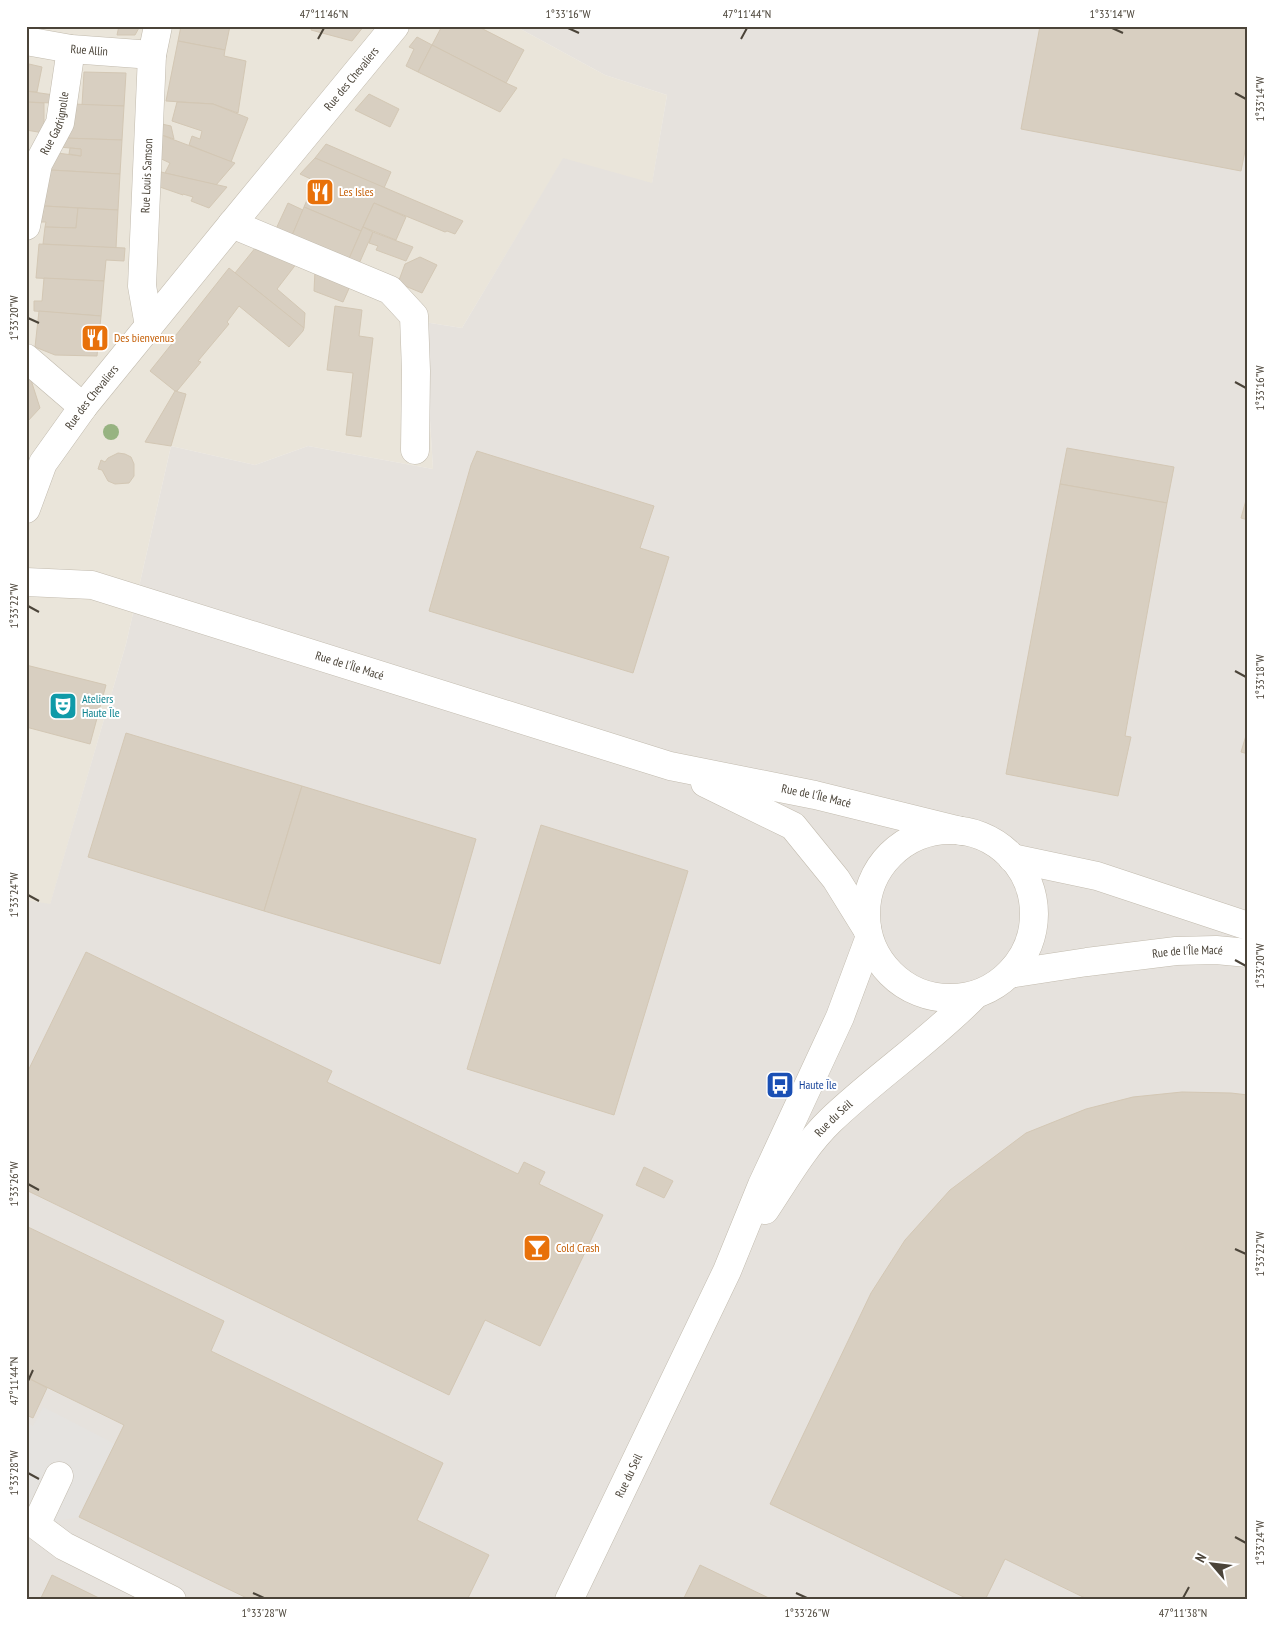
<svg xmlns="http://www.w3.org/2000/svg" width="1274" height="1626" viewBox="0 0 1274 1626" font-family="'PT Sans Narrow',sans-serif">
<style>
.residential{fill:#eae5da}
.industrial{fill:#e6e2dd}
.parking{fill:#e5e3e0}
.building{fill:#d8cfc1;stroke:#d3c7b4}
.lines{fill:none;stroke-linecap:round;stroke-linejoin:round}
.minor-casing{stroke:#c2bbae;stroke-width:29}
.minor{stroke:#fff;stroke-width:28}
.tree{fill:#97b381}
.ticks{fill:none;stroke:#4b4439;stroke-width:2}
.labels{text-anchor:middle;stroke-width:4;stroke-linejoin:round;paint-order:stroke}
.street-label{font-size:12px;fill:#4b4439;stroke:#fff}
.food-label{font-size:12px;fill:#c56008;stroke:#fff;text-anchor:start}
.culture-label{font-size:12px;fill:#0d838f;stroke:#fff;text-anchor:start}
.transit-label{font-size:12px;fill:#164399;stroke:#fff;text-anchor:start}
.neatline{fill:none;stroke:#4b4439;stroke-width:2}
.ticks-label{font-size:12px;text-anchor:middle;fill:#4b4439}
</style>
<rect width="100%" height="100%" fill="#f6f3ec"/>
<polygon class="residential" points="26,26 515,26 605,75 667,95 652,184 563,159 462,328 424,322 433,469 308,446 255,465 171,446 126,644 50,905 26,900"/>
<polygon class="industrial" points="515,26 1248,26 1248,1600 26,1600 26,900 50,904 126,644 171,446 255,465 308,446 433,469 424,322 462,328 563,158 652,183 667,95 605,75"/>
<polygon class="parking" points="43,1407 115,1444 79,1517 36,1525 26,1525 26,1422 33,1426"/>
<g class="building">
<polygon points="119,26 140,26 135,35 117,35"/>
<polygon points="181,26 230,26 225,50 178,41"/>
<polygon points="312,26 364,26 352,41 311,30"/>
<polygon points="442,26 477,26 524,50 506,83 432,45"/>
<polygon points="1040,26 1248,26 1248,136 1241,171 1021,129"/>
<polygon points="417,37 432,45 418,72 406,66 414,49 409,47"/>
<polygon points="178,41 225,50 224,56 246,61 238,113 213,104 166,101"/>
<polygon points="432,45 506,83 517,88 500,112 418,72"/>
<polygon points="29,64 42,67 37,92 26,91"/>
<polygon points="84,72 126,73 124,106 82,105"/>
<polygon points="26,91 54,95 53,103 26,102"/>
<polygon points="369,94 399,109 390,127 355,110"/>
<polygon points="26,102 44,103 44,133 26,130"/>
<polygon points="177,102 213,104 248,118 231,162 189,145 192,136 200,139 202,131 172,121"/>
<polygon points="72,104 124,106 122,140 63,138"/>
<polygon points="157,123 171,126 174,139 156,133"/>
<polygon points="156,133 235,163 216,185 165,173 170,163 155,156"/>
<polygon points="63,138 122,140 120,174 50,170 57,153 81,156 81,149 59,147"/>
<polygon points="326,144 391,172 384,188 315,158"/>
<polygon points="70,148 81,149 81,156 69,154"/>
<polygon points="315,158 355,175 463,221 455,234 447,231 445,232 374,203 361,231 304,207 315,181 300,174"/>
<polygon points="50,170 120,174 118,210 44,206"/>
<polygon points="154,170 165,173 227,187 209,208 191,201 193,197 183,194 183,195 154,185"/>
<polygon points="288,203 303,210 291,238 275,231"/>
<polygon points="374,203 406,217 396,240 363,227"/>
<polygon points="44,206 78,208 76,228 45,227 46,222 41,222"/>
<polygon points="304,207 361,231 348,261 291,238"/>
<polygon points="78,208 118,210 116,248 43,244 45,227 76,228"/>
<polygon points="363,227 373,232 358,266 348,261"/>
<polygon points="373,232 413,247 406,261 376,250 378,246 369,243"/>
<polygon points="39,244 125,248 124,261 106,260 104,281 36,278"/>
<polygon points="256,247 297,263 277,289 305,313 304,328 235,273"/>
<polygon points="420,257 437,265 422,293 398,283 405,264"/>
<polygon points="229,268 304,328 303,331 289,347 239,306 227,322 229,324 198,361 201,362 177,391 175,391 150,371 174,341 172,340"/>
<polygon points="315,270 351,284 343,302 314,291"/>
<polygon points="44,278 104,281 101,316 34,311 34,301 42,301"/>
<polygon points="335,306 362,310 359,336 373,338 361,437 346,435 353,373 327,370"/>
<polygon points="39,311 101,316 97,356 55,355 35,347"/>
<polygon points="26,378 31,380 40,408 26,423"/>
<polygon points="175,391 186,394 171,446 145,442"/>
<polygon points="1067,448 1174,467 1167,503 1060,484"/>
<polygon points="477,451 654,506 640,548 669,557 633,673 429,611 471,465"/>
<polygon points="118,453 125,454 131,457 134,464 134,476 129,483 115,484 108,481 102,470 98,469 101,460 105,462 108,458"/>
<polygon points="1060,484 1167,503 1125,736 1131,737 1118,796 1006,774"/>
<polygon points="1248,493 1248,520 1241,518"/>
<polygon points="26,665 106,685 90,744 26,727"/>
<polygon points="1248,729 1248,754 1241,752"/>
<polygon points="126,733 302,786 264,911 88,857"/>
<polygon points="302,786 476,839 440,964 264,911"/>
<polygon points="541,825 688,871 614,1115 467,1069"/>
<polygon points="86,952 332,1071 327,1082 518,1174 524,1162 545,1172 539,1184 603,1215 540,1346 485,1320 449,1395 26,1190 26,1075"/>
<polygon points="1182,1092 1231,1093 1248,1095 1248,1600 1085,1600 1085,1598 1005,1559 985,1600 970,1600 770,1504 871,1293 905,1240 950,1190 1026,1133 1086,1109 1133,1097"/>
<polygon points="644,1167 673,1181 664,1198 636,1185"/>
<polygon points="28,1227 224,1321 211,1351 443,1463 417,1520 489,1555 467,1600 251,1600 79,1517 124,1425 26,1377 26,1231"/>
<polygon points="26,1377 47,1388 33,1418 26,1415"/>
<polygon points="700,1565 773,1600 683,1600"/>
<polygon points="52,1575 103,1600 40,1600"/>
</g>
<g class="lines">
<defs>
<g id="minor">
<path id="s1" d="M 26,41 L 71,49 L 152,55"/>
<polyline points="232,224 390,290 414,316 416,371 415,450"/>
<path id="s2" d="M 26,226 L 38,164 L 60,123 L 71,49"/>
<path id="s3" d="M 149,326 L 142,286 L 152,55 L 158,26"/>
<polyline points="26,358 83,407"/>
<path id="s4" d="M 26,509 L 43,463 L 83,407 L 232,224 L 395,26"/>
<path id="s5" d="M 26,582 L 92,585 L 670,766 L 815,795 L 961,831"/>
<polyline points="705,783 793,826 836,879 867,929"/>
<circle cx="950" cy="914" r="84"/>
<polyline points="1012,858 1097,876 1248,926"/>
<path id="s6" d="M 1009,974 L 1087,962 L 1176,951 L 1216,950 L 1248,953"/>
<path id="s7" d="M 765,1210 C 785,1180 804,1146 830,1121 C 876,1077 930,1041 975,995"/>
<polyline points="59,1476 36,1525 64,1546 172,1600"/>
<path id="s8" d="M 569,1600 L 727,1271 L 762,1185 L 840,1017 L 869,939"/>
</g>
</defs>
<use href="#minor" class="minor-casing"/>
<use href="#minor" class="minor"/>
</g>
<circle class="tree" cx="111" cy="432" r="8"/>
<path class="ticks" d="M 568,28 L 579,33M 1112,28 L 1123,33M 318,39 L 324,28M 741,39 L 747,28M 1235,93 L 1246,99M 28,318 L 39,323M 1235,382 L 1246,388M 28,606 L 39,612M 1235,671 L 1246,677M 28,895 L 39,901M 1235,960 L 1246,966M 28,1184 L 39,1190M 1235,1249 L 1246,1254M 28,1381 L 33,1370M 28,1473 L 39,1479M 1235,1537 L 1246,1543M 253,1593 L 264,1598M 796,1593 L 807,1598M 1183,1598 L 1189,1587"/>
<defs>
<symbol id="restaurant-square" viewBox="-11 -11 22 22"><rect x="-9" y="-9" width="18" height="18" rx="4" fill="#e8710a" stroke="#fff"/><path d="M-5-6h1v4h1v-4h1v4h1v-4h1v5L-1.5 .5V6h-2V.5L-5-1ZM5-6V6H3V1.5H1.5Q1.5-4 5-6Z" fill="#fff"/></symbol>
<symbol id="theatre-square" viewBox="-11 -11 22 22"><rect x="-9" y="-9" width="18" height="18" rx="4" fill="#0f9aa8" stroke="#fff"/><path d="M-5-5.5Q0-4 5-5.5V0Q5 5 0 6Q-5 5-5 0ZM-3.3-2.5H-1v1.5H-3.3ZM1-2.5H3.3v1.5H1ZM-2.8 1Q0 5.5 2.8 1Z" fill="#fff"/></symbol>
<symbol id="bus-square" viewBox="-11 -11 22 22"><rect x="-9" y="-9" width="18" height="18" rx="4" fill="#1a4fb4" stroke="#fff"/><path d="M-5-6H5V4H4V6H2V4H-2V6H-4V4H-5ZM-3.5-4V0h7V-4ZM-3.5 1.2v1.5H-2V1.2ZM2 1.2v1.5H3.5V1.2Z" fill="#fff"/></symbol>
<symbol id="bar-square" viewBox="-11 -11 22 22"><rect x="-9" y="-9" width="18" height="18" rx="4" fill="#e8710a" stroke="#fff"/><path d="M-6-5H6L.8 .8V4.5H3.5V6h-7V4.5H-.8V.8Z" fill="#fff"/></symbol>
</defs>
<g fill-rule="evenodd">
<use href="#restaurant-square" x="304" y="176" width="32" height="32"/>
<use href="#restaurant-square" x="79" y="322" width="32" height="32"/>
<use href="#theatre-square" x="47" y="690" width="32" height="32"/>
<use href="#bus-square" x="764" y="1069" width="32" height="32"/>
<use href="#bar-square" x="521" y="1232" width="32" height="32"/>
</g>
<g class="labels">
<g class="street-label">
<text dy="4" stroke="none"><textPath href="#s1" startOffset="64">Rue Allin</textPath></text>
<text dy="4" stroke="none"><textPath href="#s4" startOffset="542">Rue des Chevaliers</textPath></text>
<text dy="4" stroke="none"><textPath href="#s2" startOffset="108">Rue Gadrignolle</textPath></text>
<text dy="4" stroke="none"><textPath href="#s3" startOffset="151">Rue Louis Samson</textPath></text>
<text dy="4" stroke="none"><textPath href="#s4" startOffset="131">Rue des Chevaliers</textPath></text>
<text dy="4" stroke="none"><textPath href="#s5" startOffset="336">Rue de l'Île Macé</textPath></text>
<text dy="4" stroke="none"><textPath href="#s5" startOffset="821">Rue de l'Île Macé</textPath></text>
<text dy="4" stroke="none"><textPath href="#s6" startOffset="180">Rue de l'Île Macé</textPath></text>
<text dy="4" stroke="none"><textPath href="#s7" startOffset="115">Rue du Seil</textPath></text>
<text dy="4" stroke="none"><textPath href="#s8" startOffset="138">Rue du Seil</textPath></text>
</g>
<g class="food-label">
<text x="339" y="196">Les Isles</text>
<text x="114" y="342">Des bienvenus</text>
<text x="556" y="1252">Cold Crash</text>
</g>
<g class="culture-label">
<text x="82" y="703">Ateliers<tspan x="82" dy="14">Haute Île</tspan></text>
</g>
<g class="transit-label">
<text x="799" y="1089">Haute Île</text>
</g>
</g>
<rect width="1274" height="1626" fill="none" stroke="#ffffff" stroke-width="55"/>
<g transform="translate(1212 1564) rotate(298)" stroke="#ffffff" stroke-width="4" paint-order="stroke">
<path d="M0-4L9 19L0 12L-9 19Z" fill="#4b4439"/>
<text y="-8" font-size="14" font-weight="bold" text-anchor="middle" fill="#4b4439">N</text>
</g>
<rect x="28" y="28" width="1218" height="1570" class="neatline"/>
<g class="ticks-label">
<text x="324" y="18">47°11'46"N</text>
<text x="568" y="18">1°33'16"W</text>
<text x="747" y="18">47°11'44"N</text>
<text x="1112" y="18">1°33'14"W</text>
<text transform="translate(1260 99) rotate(-90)" y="4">1°33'14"W</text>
<text transform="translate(14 318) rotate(-90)" y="4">1°33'20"W</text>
<text transform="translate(1260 388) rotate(-90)" y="4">1°33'16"W</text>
<text transform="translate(14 606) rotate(-90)" y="4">1°33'22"W</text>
<text transform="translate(1260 677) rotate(-90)" y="4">1°33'18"W</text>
<text transform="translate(14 895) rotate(-90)" y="4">1°33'24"W</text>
<text transform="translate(1260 966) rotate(-90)" y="4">1°33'20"W</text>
<text transform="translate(14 1184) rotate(-90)" y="4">1°33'26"W</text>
<text transform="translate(1260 1254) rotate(-90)" y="4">1°33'22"W</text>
<text transform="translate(14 1381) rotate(-90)" y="4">47°11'44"N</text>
<text transform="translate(14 1473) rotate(-90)" y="4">1°33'28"W</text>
<text transform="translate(1260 1543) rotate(-90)" y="4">1°33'24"W</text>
<text x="264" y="1617">1°33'28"W</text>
<text x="807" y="1617">1°33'26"W</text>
<text x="1183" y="1617">47°11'38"N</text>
</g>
</svg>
